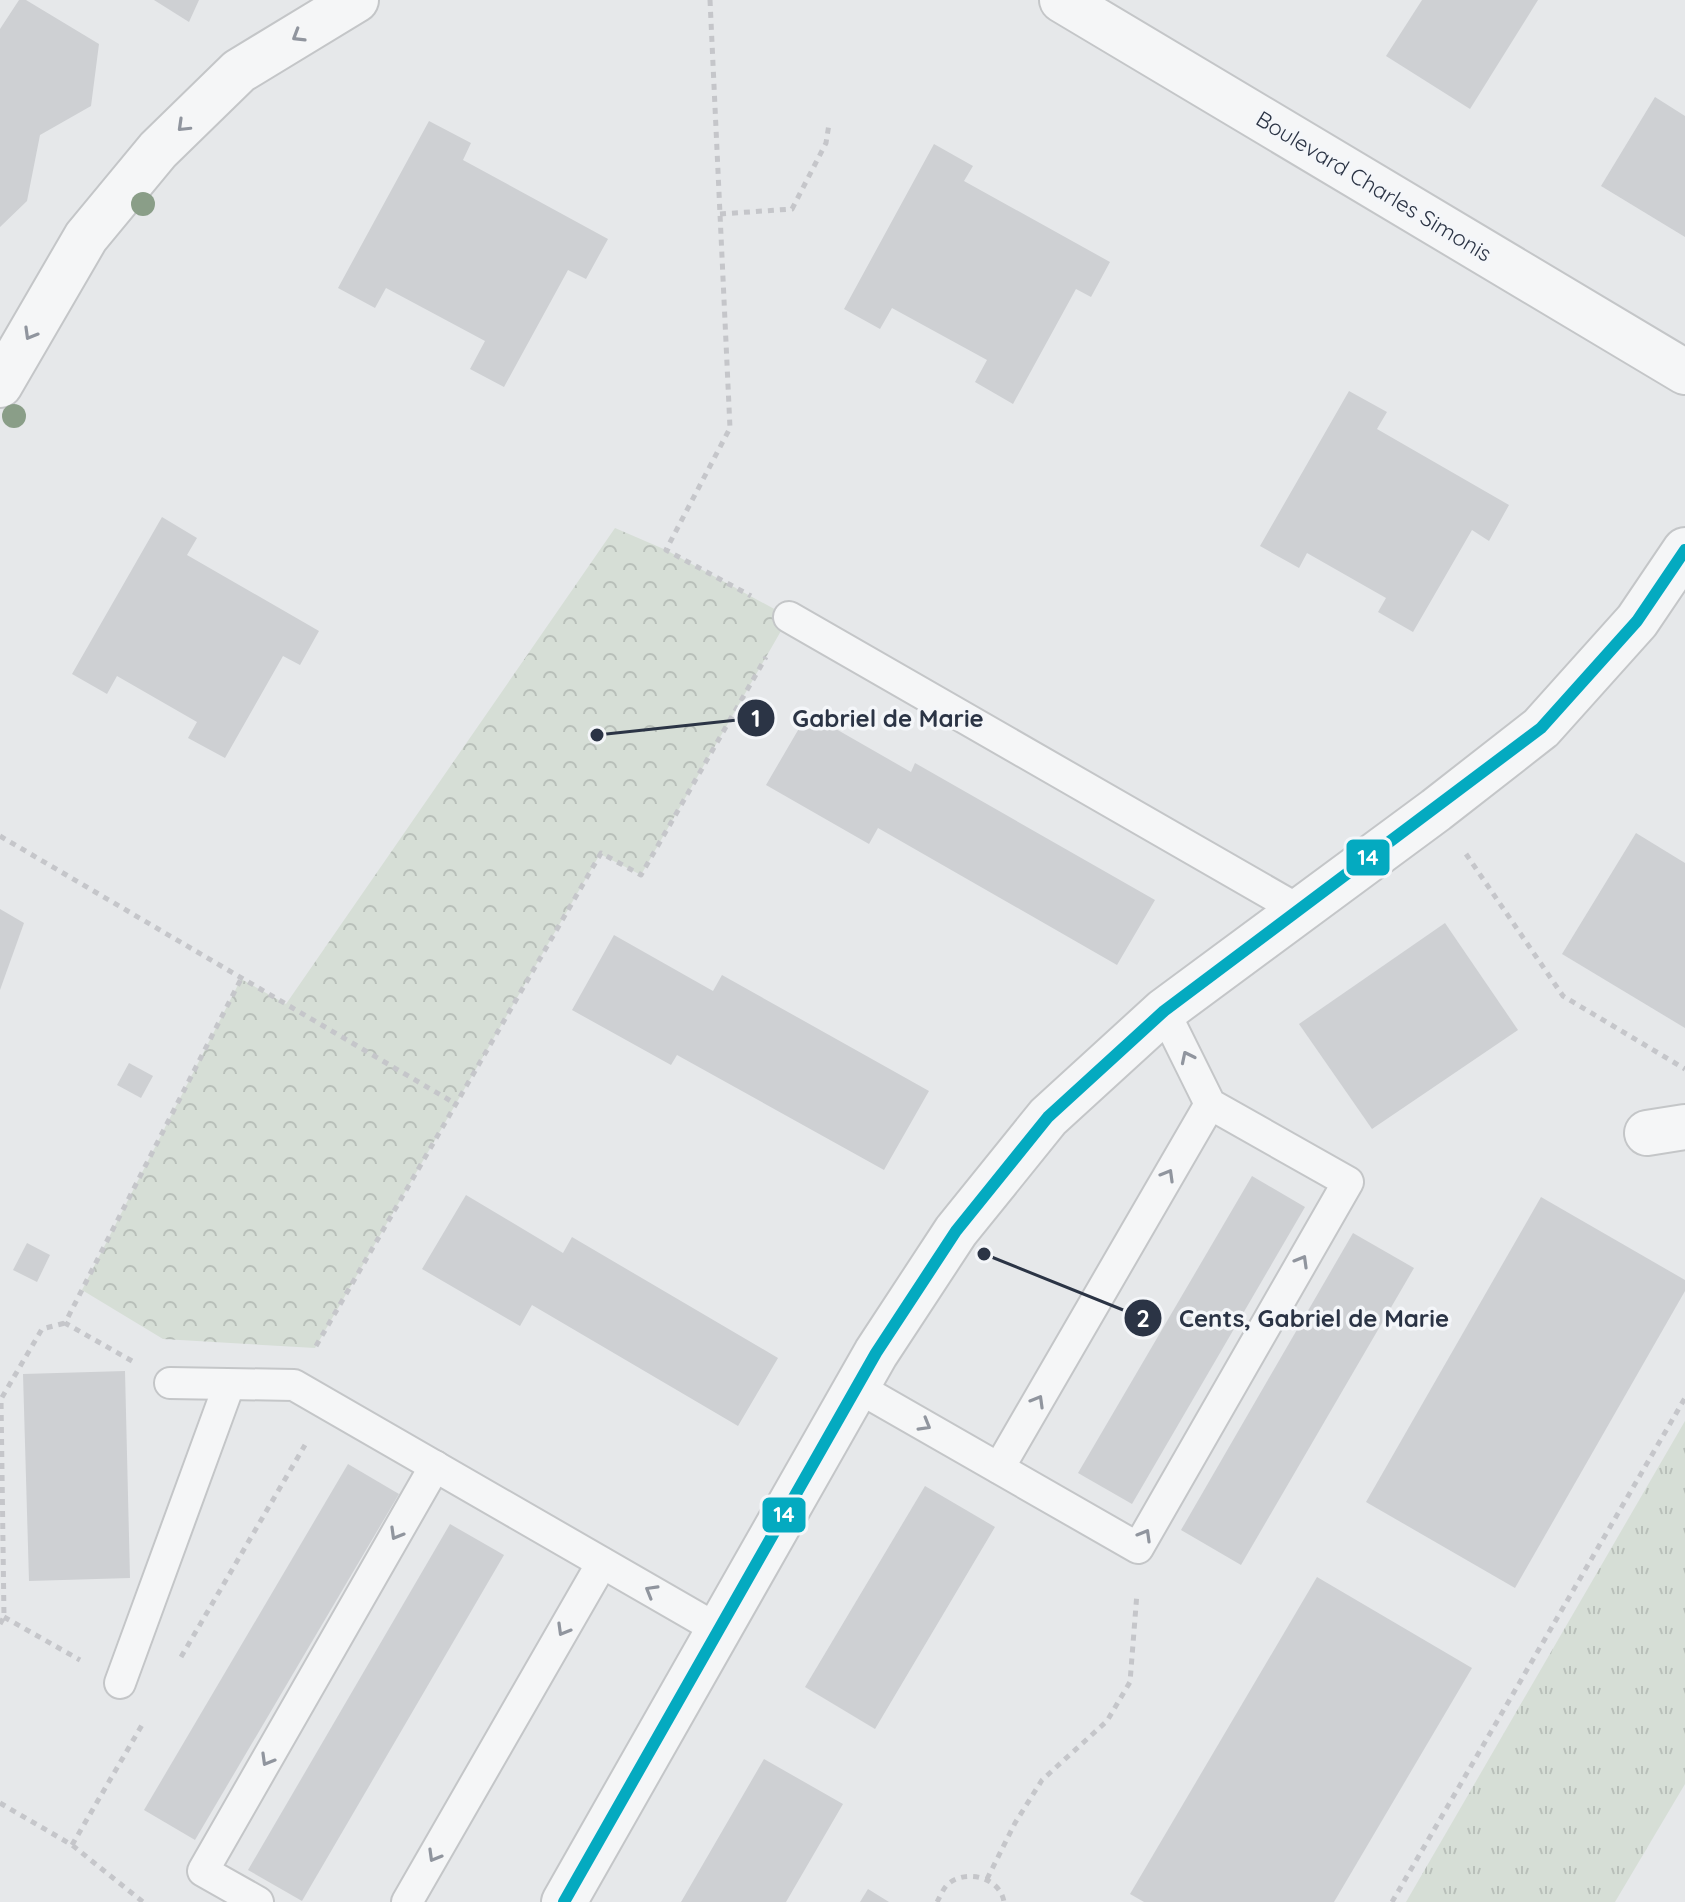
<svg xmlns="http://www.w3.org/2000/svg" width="1685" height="1902" viewBox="0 0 1685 1902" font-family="Quicksand,sans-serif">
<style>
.grass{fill:url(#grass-tufts)}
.park{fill:url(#park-crowns)}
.building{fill:#ced0d3}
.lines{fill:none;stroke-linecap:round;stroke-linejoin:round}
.service-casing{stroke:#c4c6c8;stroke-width:34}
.minor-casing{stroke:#c4c6c8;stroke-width:48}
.path{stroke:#c5c6ca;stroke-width:5;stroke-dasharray:6 6;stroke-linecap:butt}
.service{stroke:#f5f6f7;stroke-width:30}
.minor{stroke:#f5f6f7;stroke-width:44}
.bus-1-casing{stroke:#f4f6f9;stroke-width:18}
.bus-1{stroke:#04aac0;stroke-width:12}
.tree{fill:#8a9e88}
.oneway{stroke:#90959e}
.labels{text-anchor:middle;stroke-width:7;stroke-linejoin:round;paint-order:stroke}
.street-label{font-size:22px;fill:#2b3445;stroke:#f4f6f9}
.leader{fill:none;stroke:#2b3445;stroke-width:3}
.callout-dot{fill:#2b3445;stroke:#f4f6f9;stroke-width:3}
.mark-label{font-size:24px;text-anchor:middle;font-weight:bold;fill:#fff}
.callout-label{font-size:24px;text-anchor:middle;font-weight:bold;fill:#2b3445;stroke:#f4f6f9;stroke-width:7;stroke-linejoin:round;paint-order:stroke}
.line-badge{stroke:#f4f6f9;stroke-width:3}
.badge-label{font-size:22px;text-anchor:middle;font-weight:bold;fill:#fff}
</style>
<defs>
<pattern id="grass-tufts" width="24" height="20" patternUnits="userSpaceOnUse" patternTransform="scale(2)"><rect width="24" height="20" fill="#d6ded6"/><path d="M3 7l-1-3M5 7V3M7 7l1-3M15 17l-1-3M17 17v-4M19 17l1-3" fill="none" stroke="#b8bfb9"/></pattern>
<pattern id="park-crowns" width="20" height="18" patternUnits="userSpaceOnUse" patternTransform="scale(2)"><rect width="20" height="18" fill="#d6ded6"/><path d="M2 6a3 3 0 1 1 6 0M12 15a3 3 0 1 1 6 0" fill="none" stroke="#b8bfb9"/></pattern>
</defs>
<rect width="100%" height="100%" fill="#e6e8ea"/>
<polygon class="grass" points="1685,1421 1685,1784 1615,1902 1406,1902"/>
<polygon class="park" points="615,528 666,550 789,617 641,875 600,854 315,1348 163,1339 82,1290 241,979 286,1004"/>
<g class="building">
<polygon points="19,0 26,0 99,44 91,106 40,135 27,201 0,227 0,29"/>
<polygon points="154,0 199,0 189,22"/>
<polygon points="1422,0 1538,0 1470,109 1386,56"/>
<polygon points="1655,97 1685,116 1685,237 1601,186"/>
<polygon points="429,121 471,143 463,160 608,239 586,279 568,270 504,387 470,369 485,341 386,288 375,308 338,288"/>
<polygon points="934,144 973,166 964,181 1110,262 1091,297 1076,289 1013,404 975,382 987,360 892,308 880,329 844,309"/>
<polygon points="1349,391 1387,412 1377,429 1509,505 1489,541 1472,530 1413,632 1378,612 1386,598 1307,553 1299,568 1260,546"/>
<polygon points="162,517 197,538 187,555 319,631 300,665 283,656 225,758 188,738 197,722 117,676 107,694 72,674"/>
<polygon points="808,713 911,772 915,763 1155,900 1117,965 878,828 869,844 766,785"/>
<polygon points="1636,833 1685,863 1685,1028 1562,954"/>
<polygon points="0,909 24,923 0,990"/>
<polygon points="1445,923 1518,1030 1372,1129 1299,1024"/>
<polygon points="614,935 713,991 722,975 929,1091 884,1170 677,1055 671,1065 572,1010"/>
<polygon points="129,1063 153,1076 141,1098 117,1085"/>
<polygon points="1252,1176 1305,1207 1132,1504 1078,1473"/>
<polygon points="466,1195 563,1253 572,1237 778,1358 738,1426 532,1305 520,1326 422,1269"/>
<polygon points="1541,1197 1685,1280 1685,1291 1515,1588 1366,1502"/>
<polygon points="1353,1233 1414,1268 1241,1565 1181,1530"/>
<polygon points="27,1243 50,1255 37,1282 13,1270"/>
<polygon points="125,1371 130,1578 29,1581 23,1374"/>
<polygon points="348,1464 399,1494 195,1840 144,1810"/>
<polygon points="925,1486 995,1527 875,1729 805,1687"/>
<polygon points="450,1524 504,1555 302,1901 248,1870"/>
<polygon points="1317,1577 1472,1668 1334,1902 1144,1902 1130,1894"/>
<polygon points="764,1759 843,1804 811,1859 786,1902 681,1902"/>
<polygon points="868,1889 889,1902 860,1902"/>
</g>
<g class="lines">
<defs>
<g id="service">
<polyline points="789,617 1297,909"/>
<polyline points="170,1383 294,1385 719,1630"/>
<polyline points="857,1387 1138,1548 1348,1182 1210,1104 1164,1011"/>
<polyline points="999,1468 1210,1104"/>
<polyline points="120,1683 229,1385"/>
<polyline points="258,1902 203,1871 435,1466"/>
<polyline points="407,1902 602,1563"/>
</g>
<g id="minor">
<polyline points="1062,0 1685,372"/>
<polyline points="0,385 86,237 158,150 239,71 356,0"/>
<polyline points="1647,1133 1685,1127"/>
<polyline points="564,1902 876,1353 956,1231 1048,1117 1164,1011 1436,810 1541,728 1637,621 1685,550"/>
</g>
</defs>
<use href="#service" class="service-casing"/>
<use href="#minor" class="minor-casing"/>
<g class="path">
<polyline points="710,0 730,428 666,550 751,596"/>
<polyline points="720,214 792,209 826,143 829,124"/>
<polyline points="0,836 456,1104"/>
<polyline points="1466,854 1563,996 1685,1069"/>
<polyline points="316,1346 601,853 641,875 766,657"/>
<polyline points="132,1361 65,1323 241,979"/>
<polyline points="4,1617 80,1660"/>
<polyline points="0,1624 4,1617 1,1399 42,1329 65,1323"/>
<polyline points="181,1657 305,1445"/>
<polyline points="0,1803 72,1845 143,1902"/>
<polyline points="72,1845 142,1725"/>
<polyline points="987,1879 1015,1823 1042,1780 1107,1721 1130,1682 1137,1593"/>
<path d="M 937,1902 C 940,1897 943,1889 947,1885 C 965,1868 1000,1877 1004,1902"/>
<polyline points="1392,1902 1685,1398"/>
</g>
<use href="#service" class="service"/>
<use href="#minor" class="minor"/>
<defs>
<polyline id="bus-1" points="564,1902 876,1353 956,1231 1048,1117 1164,1011 1541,728 1637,621 1685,550"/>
</defs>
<use href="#bus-1" class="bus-1-casing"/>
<use href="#bus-1" class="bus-1"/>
</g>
<g class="tree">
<circle cx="143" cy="204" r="12"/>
<circle cx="14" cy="416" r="12"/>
</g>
<defs><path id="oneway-chevron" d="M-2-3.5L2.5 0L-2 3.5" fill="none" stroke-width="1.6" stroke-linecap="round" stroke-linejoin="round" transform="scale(2)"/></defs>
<g class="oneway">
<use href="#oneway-chevron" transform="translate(298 36) rotate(149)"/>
<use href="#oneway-chevron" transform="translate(183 126) rotate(136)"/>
<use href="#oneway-chevron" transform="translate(30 334) rotate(120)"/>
<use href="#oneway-chevron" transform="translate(1187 1057) rotate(-116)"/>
<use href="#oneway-chevron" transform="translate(1168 1175) rotate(-60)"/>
<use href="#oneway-chevron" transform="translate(1302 1261) rotate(-60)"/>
<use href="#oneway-chevron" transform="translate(1038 1401) rotate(-60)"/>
<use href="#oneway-chevron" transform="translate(925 1425) rotate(30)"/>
<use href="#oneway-chevron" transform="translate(396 1534) rotate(120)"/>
<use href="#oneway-chevron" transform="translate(1145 1535) rotate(-60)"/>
<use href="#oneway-chevron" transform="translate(651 1591) rotate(-150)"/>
<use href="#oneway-chevron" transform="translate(563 1630) rotate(120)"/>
<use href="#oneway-chevron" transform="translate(267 1760) rotate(120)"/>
<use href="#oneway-chevron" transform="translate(434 1856) rotate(120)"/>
</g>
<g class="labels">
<g class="street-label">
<text transform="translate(1374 186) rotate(31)" y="8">Boulevard Charles Simonis</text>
</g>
</g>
<path class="leader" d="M597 735L756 718M984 1254L1143 1318"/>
<g class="callout-dot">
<circle cx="597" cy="735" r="8"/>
<circle cx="984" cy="1254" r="8"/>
<circle cx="756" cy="718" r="20"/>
<circle cx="1143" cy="1318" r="20"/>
</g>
<g class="mark-label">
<text x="756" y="727">1</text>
<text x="1143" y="1327">2</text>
</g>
<g class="callout-label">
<text x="888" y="727">Gabriel de Marie</text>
<text x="1314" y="1327">Cents, Gabriel de Marie</text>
</g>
<g class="line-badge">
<rect x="1345" y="838" width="46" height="39" rx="8" fill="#04aac0"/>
<rect x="761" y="1496" width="46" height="38" rx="8" fill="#04aac0"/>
</g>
<g class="badge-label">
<text x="1368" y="865">14</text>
<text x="784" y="1522">14</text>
</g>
</svg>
